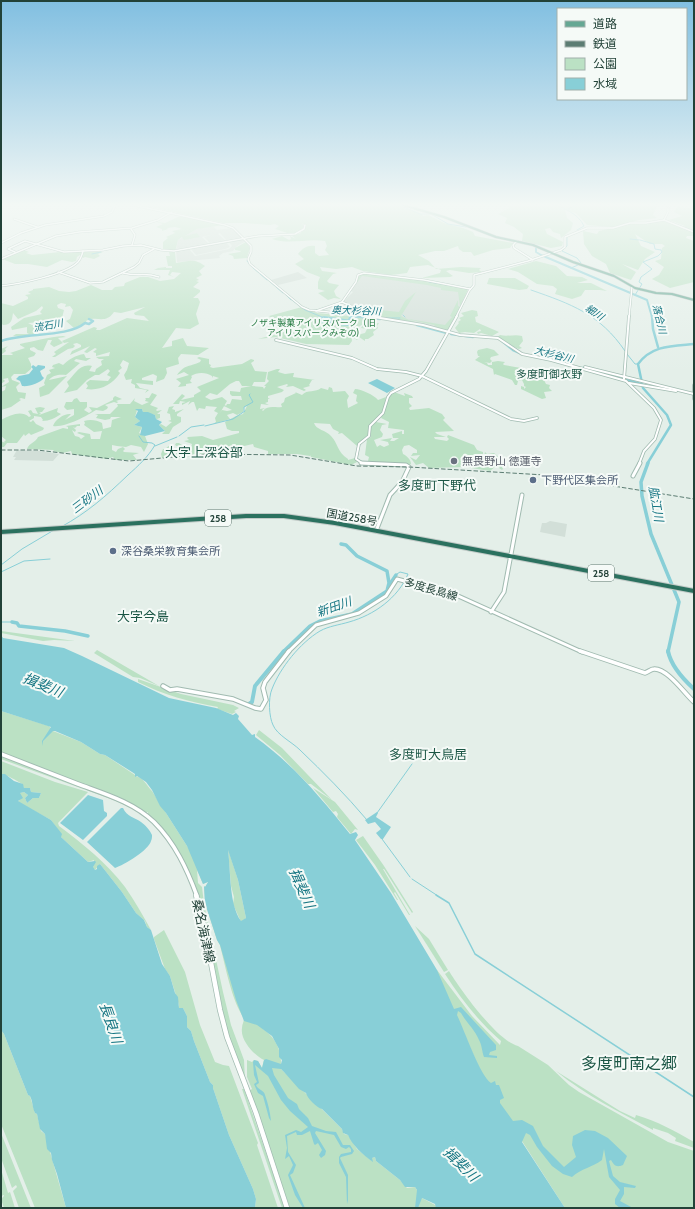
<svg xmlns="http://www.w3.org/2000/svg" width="695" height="1209" viewBox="0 0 695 1209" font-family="Cabin,'Noto Sans JP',sans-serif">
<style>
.built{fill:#d2dfd8}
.green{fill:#bbe1c4;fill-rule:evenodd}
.water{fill:#88cfd7;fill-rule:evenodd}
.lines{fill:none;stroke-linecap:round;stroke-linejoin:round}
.stream-far1{stroke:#88cfd7;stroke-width:1}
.stream{stroke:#88cfd7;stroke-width:1.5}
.river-far3{stroke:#88cfd7;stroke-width:2}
.river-far2{stroke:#88cfd7;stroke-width:2.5}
.river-far1{stroke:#88cfd7;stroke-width:3.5}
.river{stroke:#88cfd7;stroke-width:4}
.secondary-far4-casing{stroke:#a1bbb1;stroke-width:2.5}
.secondary-far3-casing{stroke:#a1bbb1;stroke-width:3.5}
.secondary-far2-casing{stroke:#a1bbb1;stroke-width:5}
.secondary-far1-casing{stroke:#a1bbb1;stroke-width:5.5}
.secondary-casing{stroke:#a1bbb1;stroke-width:6}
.primary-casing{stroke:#c1cac7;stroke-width:3}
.highway-casing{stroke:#c1cac7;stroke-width:6}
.secondary-far4{stroke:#fff;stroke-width:1.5}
.secondary-far3{stroke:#fff;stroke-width:2}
.secondary-far2{stroke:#fff;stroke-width:3}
.secondary-far1{stroke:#fff;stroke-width:3.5}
.secondary{stroke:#fff;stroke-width:4.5}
.primary{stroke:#65a793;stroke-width:2}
.highway{stroke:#2b715f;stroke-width:4}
.rail{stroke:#5c7d73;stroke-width:1;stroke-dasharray:4.5 2;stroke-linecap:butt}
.worship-dot{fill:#6b7280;stroke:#f5faf7;stroke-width:1.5}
.service-dot{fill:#5c6f8a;stroke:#f5faf7;stroke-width:1.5}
.labels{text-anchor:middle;stroke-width:4;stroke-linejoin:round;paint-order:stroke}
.far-park-label{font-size:9px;fill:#287c45;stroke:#f5faf7}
.far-water-label{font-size:10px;font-style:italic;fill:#167683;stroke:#f5faf7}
.shield{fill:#f5faf7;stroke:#617971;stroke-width:1}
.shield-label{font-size:10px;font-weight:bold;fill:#224238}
.far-quarter-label{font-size:11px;fill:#1b5645;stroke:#f5faf7}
.worship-label{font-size:11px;fill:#5b616d;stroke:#f5faf7;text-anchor:start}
.service-label{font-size:11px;fill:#4e5e75;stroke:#f5faf7;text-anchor:start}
.street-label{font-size:11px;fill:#224238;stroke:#f5faf7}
.water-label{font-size:12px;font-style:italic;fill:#167683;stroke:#f5faf7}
.quarter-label{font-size:13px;fill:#1b5645;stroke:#f5faf7}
.near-street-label{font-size:13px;fill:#224238;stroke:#f5faf7}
.near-water-label{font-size:14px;font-style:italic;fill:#167683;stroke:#f5faf7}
.near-quarter-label{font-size:16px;fill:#1b5645;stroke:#f5faf7}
</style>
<rect width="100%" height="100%" fill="#e4efe9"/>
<g class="built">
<polygon points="205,227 214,227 217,230 231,228 242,238 227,241 220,233 218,234 226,241 211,244 204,237 214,234 202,237 209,244 176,250 178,240 197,229"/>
<polygon points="243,239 246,241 237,246 233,251 223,253 219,256 220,258 177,262 176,251 189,249 195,256 229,249 232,246 229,242"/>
<polygon points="226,242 230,247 225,249 196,255 191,249"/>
<polygon points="298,272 307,278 278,285 271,280"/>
<polygon points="358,275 432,283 468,289 449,331 419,323 366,315 366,311 343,302 353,292 351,291 357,283"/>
<polygon points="17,450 40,451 59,454 53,461 14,460 16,457 13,457"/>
<polygon points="550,521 567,524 565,537 540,532 542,523 546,523"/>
</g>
<g class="green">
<path d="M 143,203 L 385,203 L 402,207 L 422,214 L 423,216 L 428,215 L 444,223 L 463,228 L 473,232 L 475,236 L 513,243 L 510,248 L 493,250 L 474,256 L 471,252 L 463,252 L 459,249 L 458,246 L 444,251 L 435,251 L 418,255 L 429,261 L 436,269 L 461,267 L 481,268 L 479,270 L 482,272 L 469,273 L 450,270 L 446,271 L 453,276 L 450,277 L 422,278 L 440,273 L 441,270 L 428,265 L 410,267 L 407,273 L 391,275 L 363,271 L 352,267 L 336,269 L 320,267 L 322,271 L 337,273 L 333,274 L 327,281 L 329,283 L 339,285 L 334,291 L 336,296 L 341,299 L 334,298 L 328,300 L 318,293 L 325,291 L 318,289 L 318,282 L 320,277 L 307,272 L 295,264 L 304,259 L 298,254 C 303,248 307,245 315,246 L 315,253 L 319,256 L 329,255 L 325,250 L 327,246 L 325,241 C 307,238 290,245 272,239 L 282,236 L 289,240 L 291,239 L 290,236 L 296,239 L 292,236 L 301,233 L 301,232 L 306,227 L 302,223 L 304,227 L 300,231 L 299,230 L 299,231 C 291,237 283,231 275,229 L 279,226 L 275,224 L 270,225 L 244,223 L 223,223 L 142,205 Z"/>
<polygon points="518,203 653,203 658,204 653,215 657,218 639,220 612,227 587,225 576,213 565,210 567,218 573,223 571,230 561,238 560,234 553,232 550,228 545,229 547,234 563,242 562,246 551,248 522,241 523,234 514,227 505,223 507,218 498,214"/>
<polygon points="694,206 694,236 687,236 686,238 694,241 694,282 670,288 652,279 659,275 664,267 655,261 661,259 662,248 665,246 662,244 650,244 635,234 641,246 655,252 645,259 638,270 622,264 636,272 631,280 610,273 606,264 592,256 584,244 583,231 597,234 599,231 635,223 649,223 663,221 682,228 685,226 669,220 682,216 674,212 677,207 690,208 690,207"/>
<path d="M 187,216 L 224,225 L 197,229 L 185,236 L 197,233 L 200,237 L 184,240 L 182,237 L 178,240 L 175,252 L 176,263 C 190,261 194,258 205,266 L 199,271 L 202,275 L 196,278 L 199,280 L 196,281 L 199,282 L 193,287 L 200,290 L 200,292 L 193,298 L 198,298 L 200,302 L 196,314 L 199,324 L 190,329 L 176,328 L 162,348 L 172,346 L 172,341 L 183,338 L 187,346 L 209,348 L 198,355 L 181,354 L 178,358 L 179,364 L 166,368 L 167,373 L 164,379 L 156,382 L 157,376 L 153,374 L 142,378 L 142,380 L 153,381 L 153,385 L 136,383 L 140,388 L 149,390 L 145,393 L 147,390 L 135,388 L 135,385 L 131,383 L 132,379 L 126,380 L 124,375 L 127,370 L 129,363 L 123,360 L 120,365 L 122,368 L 118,371 L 120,373 C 112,385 100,391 86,389 L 88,386 L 86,383 L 90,380 L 108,381 L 111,377 L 107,375 L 110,371 L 108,369 L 99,375 L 95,375 L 87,380 L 77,390 L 64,393 L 69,386 L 67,382 C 75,375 79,363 92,366 L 89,371 L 95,372 L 96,369 L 102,365 L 101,361 L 104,359 L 99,359 L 96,357 L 109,356 L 110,352 L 96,356 L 96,353 L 93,352 L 97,349 L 95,348 L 87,353 L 84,352 L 90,346 L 70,355 L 72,351 L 81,347 L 81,345 L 77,343 L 73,344 L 75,346 L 73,348 L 68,349 L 55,357 L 52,357 L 56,354 L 54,352 L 69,342 L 64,343 L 62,341 L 94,327 L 97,328 L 96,330 L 100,330 L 127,318 L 149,321 L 144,316 L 135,315 L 134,313 L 145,307 L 121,313 L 114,312 C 105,325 97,315 86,321 L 87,323 L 74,328 L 66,321 L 70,319 L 73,310 L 70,306 L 65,307 L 66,304 L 61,303 L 57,305 L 58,308 L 64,310 L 62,318 L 55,321 L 28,323 L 32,325 L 41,325 L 39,332 L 27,336 L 13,336 L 16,334 L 29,334 L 27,333 L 27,327 L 12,330 L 11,327 L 24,318 L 42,314 L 40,312 L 43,308 L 42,306 L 36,311 L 18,319 L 13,313 C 12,319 12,325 3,325 L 1,323 L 2,315 L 1,303 L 13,306 L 28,299 L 28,297 L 25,295 L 31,294 L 28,292 L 33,290 L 33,289 L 49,287 L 59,291 L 69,292 L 76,291 L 91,285 L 102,290 L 112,290 L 115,287 L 124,286 L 125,283 L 140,277 L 148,277 L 160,281 L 174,279 L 181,273 L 172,272 L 170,275 L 174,277 L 168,275 L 170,270 L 154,270 L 158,268 L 166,267 L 166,268 L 172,268 L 172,266 L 168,266 L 166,256 L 170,256 L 169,252 L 163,250 L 163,242 L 168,238 L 166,237 L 175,233 L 172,231 L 182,229 L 175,227 L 167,228 L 168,229 L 162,231 L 162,229 L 156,227 L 163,224 L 156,222 L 165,223 L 178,217 Z"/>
<polygon points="246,242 250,248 247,258 234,259 233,256 228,254 240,252 241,251 235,250 235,248"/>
<polygon points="24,250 29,252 26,253 32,255 60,252 103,252 98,254 100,256 94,259 85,257 83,258 80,255 77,257 76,261 72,262 62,260 47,267 28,264 15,264 2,259"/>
<polygon points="536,261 556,266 567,276 582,277 588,280 577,283 591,283 607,291 600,290 585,290 581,296 572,299 555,294 557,289 553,286 537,284 518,272 508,269"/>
<polygon points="361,273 426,281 468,289 466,294 463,291 466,294 460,306 458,292 441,290 441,288 427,285 362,276 356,284 358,275"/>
<polygon points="489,278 515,278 529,286 527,289 519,290 487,284"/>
<polygon points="416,292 401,316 409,320 433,327 365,315 366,311 369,309 399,312 405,301"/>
<polygon points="458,300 458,306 460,307 449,331 436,327 434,325 411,320 408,319 445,325 452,317 450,316"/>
<polygon points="302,307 317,313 372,318 351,332 352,341 349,345 306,344 276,337 258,339 295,329 277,323 269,316"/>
<polygon points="472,310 477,311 478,316 475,317 476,322 499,332 492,336 481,333 478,334 477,332 481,331 480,329 474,333 465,332 459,333 455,328 459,323 458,322 461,320 459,318 464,316 461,313"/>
<polygon points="379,323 377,326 378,328 373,332 374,335 368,339 365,339 365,341 359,337 357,340 354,338 353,334 355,332 361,334 365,333 367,329 361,328 363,325"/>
<path d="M 500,335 C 508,337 514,334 522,336 L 523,341 L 519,346 L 522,348 L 519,349 L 511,346 L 497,337 Z"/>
<path d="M 63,336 L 66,337 L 58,338 L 63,343 L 54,347 L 50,344 L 52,340 L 48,340 L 43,351 L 38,350 L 34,347 L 30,348 L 30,350 L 36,353 L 34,356 L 28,358 L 31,364 L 31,369 L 25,374 L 14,374 L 11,377 L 12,380 L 20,383 L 16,387 L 18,392 L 26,393 L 25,399 L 21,398 L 19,399 L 21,400 L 11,407 L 1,410 L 1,392 L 5,390 L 6,386 L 1,387 L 9,382 L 8,378 L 3,379 L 5,381 L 1,384 L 1,349 L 8,346 L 5,349 L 6,351 L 1,355 L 12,355 L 13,354 L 10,353 L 25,348 L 20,345 L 20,344 C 34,341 49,337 63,336 Z"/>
<polygon points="487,348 494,350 499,355 491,357 490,359 492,361 490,363 484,362 487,363 488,365 492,365 492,362 498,361 505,362 503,364 504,365 521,368 528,379 544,380 546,384 550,385 549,388 552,391 544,392 546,398 542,399 521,389 521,386 524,387 524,389 526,387 524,386 524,384 522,380 518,381 517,385 515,385 512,380 495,374 494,375 493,369 475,360 480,356 478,356 477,352 478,350"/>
<path d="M 84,354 L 86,358 L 91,358 L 86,361 L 76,359 L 74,361 L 80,363 L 66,375 C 60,374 52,375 49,380 L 67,376 L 49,394 L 40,397 L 39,388 L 45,385 L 44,383 L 47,375 L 51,373 L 49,370 L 55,368 L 52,367 L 53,365 L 59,363 L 63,365 C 68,360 76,355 84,354 Z"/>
<path d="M 199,357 L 209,359 L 209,364 L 211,365 L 210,367 L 213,368 L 242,364 L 251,359 L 254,360 L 254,361 L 251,363 L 255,371 L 267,372 L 265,382 L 254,382 L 252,386 L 263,387 L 264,389 L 266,386 L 264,386 L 269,381 L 267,379 L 268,372 L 277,369 L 280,369 L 278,372 L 285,374 L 293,373 L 294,373 L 293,377 L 315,380 L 312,380 L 309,385 L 310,386 L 303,388 L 306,390 L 304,391 L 293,386 L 286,387 L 288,385 L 287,384 L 277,387 L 284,390 L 282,392 L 268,396 L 268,398 L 270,399 L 268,399 L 268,402 L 265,403 L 269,405 L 261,404 L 260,409 L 265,408 L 262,410 L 263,411 C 268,405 274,408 282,407 L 281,404 L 284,402 L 285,398 L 296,393 L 295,392 L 302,395 C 307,389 316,393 321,388 L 328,390 L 329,387 L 332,388 L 333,392 L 345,391 L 349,396 L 347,400 L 348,408 L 358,403 L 356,401 L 357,395 L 353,393 L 355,389 C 361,389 374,395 378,400 L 386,397 L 383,412 L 369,427 L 368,435 L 360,442 L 357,446 L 342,433 L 338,434 L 339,432 L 333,429 L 330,424 L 314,423 C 316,430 326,430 331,436 C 338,443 337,452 348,459 L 348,460 L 355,458 L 357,462 L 351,465 L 311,457 L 310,455 L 310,456 L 297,454 L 268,454 L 268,451 L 254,447 L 253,444 L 244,446 L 235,451 L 233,449 L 222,451 L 224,447 L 221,450 L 215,452 L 213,451 L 208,453 L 162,458 L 161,454 L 163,449 L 165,449 L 170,445 L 176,450 L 180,448 L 175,445 L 176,443 L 179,443 L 186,448 L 191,447 L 192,444 L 184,441 L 189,440 L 187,438 L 188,437 L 202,436 L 213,440 L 239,433 L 239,431 L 232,431 L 227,429 L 225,422 L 236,416 L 243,414 L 247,406 L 244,407 L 243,412 L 237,415 L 233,413 L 227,415 L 230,419 L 213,424 L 216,422 L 215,418 L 218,413 L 214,411 L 217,407 L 206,406 L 205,409 L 199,408 L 197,411 L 194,402 L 192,402 L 188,405 L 190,401 L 182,405 L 182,403 L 186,402 L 180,401 L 179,404 L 173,404 L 182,394 L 185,396 L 181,400 L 194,397 L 194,395 L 201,391 L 197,387 L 219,378 L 213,376 L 212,378 L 212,376 C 206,372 197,372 191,376 L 192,377 L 190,381 L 192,383 L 186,384 L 186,386 L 178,387 L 181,383 L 176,379 L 189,375 L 184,372 L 177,375 C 185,364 190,367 200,362 L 201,360 L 197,358 ZM 236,381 L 239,381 L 242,386 L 251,386 L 241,388 L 240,392 L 230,391 L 230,394 L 232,396 L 241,396 L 242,400 L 232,399 L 230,404 L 227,404 L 226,406 L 225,405 L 224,406 L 232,410 L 227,411 L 222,410 L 220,413 L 227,401 L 222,397 L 211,400 L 205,397 L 210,393 L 217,395 L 230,384 Z"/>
<path d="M 394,392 L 405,396 L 404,393 L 412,396 L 413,398 L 409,398 L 409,403 L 412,406 L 409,408 L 410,410 L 429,408 L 442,414 L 445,418 L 443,420 L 454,431 L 435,432 L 437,434 L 446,437 L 434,437 L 435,439 L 447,441 L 449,439 L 447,437 L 448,435 L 474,445 L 477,450 L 483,452 L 483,460 L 480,462 L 485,461 L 487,458 L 484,457 L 485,452 L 487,454 L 494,453 L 500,458 L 514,462 L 504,462 L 501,465 L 503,469 L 502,470 L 499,468 L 500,467 L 496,466 L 490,471 L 465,467 L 429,468 L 423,463 L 416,465 L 410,457 L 416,460 L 420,455 L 411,456 L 413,453 L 417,453 L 417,450 L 409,445 L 404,446 L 402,450 L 403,454 C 407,456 411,460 411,464 L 409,465 L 364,462 L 368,461 L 369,457 L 365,455 L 367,439 L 371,437 L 370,428 L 376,422 L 387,424 L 382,425 L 380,430 L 383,434 L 382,437 L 374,440 L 377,447 L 380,445 L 384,447 L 389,445 L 388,442 L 380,440 L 392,438 L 390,441 L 394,441 L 399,438 L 393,438 L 392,434 L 402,431 L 402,434 L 404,434 L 404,430 L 388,428 L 389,422 L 381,418 C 386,410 386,398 394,392 Z"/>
<path d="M 152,393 L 157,395 L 150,405 L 158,408 L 156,410 L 157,411 L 162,410 L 157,414 L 160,414 L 160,418 L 157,419 L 163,421 L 156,419 L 155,415 L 143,412 L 142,409 L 137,410 L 135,417 L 140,421 L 134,425 L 142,427 L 139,433 L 145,436 L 148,444 L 144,452 L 141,447 L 131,445 L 126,447 L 117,446 L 112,445 L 112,450 L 116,452 L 118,449 L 123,447 L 125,449 L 123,451 L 124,452 L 139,453 L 133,455 L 137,460 L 115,460 L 113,457 L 107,459 L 72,454 L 71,451 L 63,453 L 53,451 L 54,450 L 27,449 C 29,443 36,442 38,437 L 63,428 L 68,429 L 68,427 L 66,426 L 80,424 L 80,426 L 77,426 L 75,428 L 73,427 L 76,430 L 75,432 L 72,430 L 75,436 L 79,437 L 81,439 L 85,436 L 77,433 L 79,432 L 90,434 L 91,439 L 100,439 L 102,431 L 94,432 L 84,425 L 85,423 L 84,421 C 90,419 97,420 102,423 L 103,429 L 111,427 L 112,420 L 121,417 L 111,417 L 110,419 L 105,420 L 96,418 L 98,415 L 95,414 L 110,414 L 118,406 L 117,404 L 130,404 L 135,398 L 134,401 L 142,405 L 149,402 L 145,401 L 146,399 L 145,398 L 149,398 Z"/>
<path d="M 115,396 L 122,399 L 116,401 L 118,402 L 117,403 L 114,402 L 105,405 L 108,407 L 107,409 L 103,411 L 96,410 C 87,416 64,428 53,426 C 55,419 65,413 71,414 L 65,420 L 74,415 L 74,409 L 67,410 L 64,407 L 66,402 L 72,402 L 74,399 L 77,398 L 80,402 L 87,402 L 87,407 L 84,410 L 89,413 L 92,411 L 89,407 L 97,408 L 113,400 L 113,398 Z"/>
<polygon points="174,406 172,409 175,410 175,412 184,409 177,414 177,416 181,417 181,422 173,427 169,434 162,434 165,431 159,425 161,424 166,427 172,422 168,421 171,420 170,414 167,413 169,407"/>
<path d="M 40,407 L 45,408 L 42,412 L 39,412 L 41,413 L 39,415 L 58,408 L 57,412 L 61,414 C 55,418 50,421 42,421 L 43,420 L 41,417 L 34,416 L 34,418 L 29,421 L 31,422 L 33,420 L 36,424 L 44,428 L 43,430 L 31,435 L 29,433 L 25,436 L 24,434 L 17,443 L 7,443 L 4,447 L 1,447 L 1,441 L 5,443 L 4,442 L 6,440 L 1,436 L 1,420 C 11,415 21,410 29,417 L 31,416 L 28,411 L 31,410 L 33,413 L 38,414 L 35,408 Z"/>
<polygon points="1,631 75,641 54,640 43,641 1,633"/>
<polygon points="97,650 159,686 140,678 133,677 94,653"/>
<path d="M 138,679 L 181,694 L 233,705 L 239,708 L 234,711 L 236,712 L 232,714 L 217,709 L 218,707 C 189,702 164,695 138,682 Z"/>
<path d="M 1,711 L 49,726 L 53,731 L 81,742 L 100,754 L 105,755 L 135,775 L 135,776 C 143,777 147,786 152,791 L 187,846 L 207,882 L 203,884 L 197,870 L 198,883 L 202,887 L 204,904 L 223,992 L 231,1025 L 244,1060 L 245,1081 L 228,1036 L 205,923 L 180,855 L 167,833 L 148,815 L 148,812 L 145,813 L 132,804 L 1,753 Z"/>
<polygon points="259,730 282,748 332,800 311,784 308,784 280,755 256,735"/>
<polygon points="1,756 123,803 141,813 116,801 1,759"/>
<path d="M 1,761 L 55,782 L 88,792 L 58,823 L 59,826 C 83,844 107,863 125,887 C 135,901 143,916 151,930 L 147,927 L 145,921 L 136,913 L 122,892 L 100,864 L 95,870 L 93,868 L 94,860 L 88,862 L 61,837 L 61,834 L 51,820 L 18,802 L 22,797 L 19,793 L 24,792 L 28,795 L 25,798 L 27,803 L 33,798 L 39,798 L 41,793 L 31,792 L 30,788 L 24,788 L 22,784 C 18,781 5,774 1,774 Z"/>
<polygon points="313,788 335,802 358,830 355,829 351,834 337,817 338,814 336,811 333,812"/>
<polygon points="363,836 384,866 413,912 412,913 384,869 383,869 410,915 409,915 395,892 394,893 398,900 397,900 375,865 356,840"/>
<polygon points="228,849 238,880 246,918 241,922 233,904 234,897 231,886"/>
<path d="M 207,885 L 206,892 L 263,1029 C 278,1039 282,1054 281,1069 L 342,1129 L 344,1134 L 348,1135 L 357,1149 L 372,1161 L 372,1158 L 375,1157 L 376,1161 L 400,1180 L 407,1188 L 415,1187 L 422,1198 L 437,1206 L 436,1208 L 290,1208 L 249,1091 L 252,1089 L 247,1077 L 247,1060 L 252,1062 L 254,1060 L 258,1061 L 262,1068 L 264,1060 C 254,1055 240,1040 242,1028 C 242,1024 244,1022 244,1018 C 232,1002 225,965 220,945 L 217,940 L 205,903 L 204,886 L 205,887 Z"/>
<polygon points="415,926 429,939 448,970 444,972"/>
<polygon points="164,930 185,972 200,1025 215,1062 223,1065 229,1066 258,1143 257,1145 278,1208 255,1208 256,1199 253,1189 229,1135 213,1088 213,1085 210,1082 194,1041 191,1031 187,1027 187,1016 183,1008 179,1008 179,1005 170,976 165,969 154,939 154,937"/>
<path d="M 436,970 L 437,970 L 472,1016 L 500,1045 L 501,1041 C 479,1022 461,999 445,974 L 449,971 C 460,989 497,1041 518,1046 L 548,1065 L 569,1085 L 579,1092 L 668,1142 L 694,1151 L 694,1208 L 565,1208 L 488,1088 Z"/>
<polygon points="1,1030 4,1034 28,1095 30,1096 35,1113 37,1114 41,1131 45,1134 66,1208 35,1208 1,1124"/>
<path d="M 556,1071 L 620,1111 L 635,1118 L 636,1115 C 657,1121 675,1131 694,1142 L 694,1148 L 675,1141 L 676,1138 L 668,1133 L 653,1128 L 653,1130 C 619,1112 585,1095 556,1071 Z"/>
<polygon points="242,1089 244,1089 285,1208 282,1208"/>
<polygon points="1,1133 31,1208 19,1208 13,1191 17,1187 16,1185 12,1188 1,1158"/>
<polygon points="1,1169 8,1193 10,1192 15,1208 4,1208 1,1199 4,1196 4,1195 1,1196"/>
</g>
<g class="water">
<polygon points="324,316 352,320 356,322 348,326 337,325 334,323 318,323 315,321 317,318"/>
<path d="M 33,365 L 36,367 L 38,365 L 45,366 L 45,368 L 40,371 L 42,376 L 44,378 C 40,383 29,387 22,386 L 20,381 L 16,379 L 19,376 L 29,374 L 33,369 L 31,367 Z"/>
<polygon points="377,379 395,388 387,393 368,383"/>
<polygon points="135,409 142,409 143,412 148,412 155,415 156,419 162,422 159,425 165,431 145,436 140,435 142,427 134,425 140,421 135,417 138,411"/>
<path d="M 1,635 L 3,638 L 64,648 L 82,656 L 169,698 L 216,708 L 233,715 L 236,713 L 239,716 L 238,719 L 252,735 L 255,734 L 255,737 C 292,763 322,799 350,834 L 356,832 L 358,835 L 355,840 L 391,893 L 437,970 L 454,1009 L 461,1007 L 496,1045 L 496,1050 L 490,1052 L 489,1055 L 497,1056 L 497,1058 L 484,1057 C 482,1052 482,1045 479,1040 C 475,1030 466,1022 461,1013 L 458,1011 L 457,1015 C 464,1029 480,1076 491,1083 L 495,1081 L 496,1085 L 499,1085 L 504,1098 L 500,1100 L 500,1103 L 513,1121 L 522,1120 L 533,1126 L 543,1146 L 564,1167 L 576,1157 L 572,1145 L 573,1136 L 585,1130 L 595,1131 L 608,1138 L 627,1156 L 623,1165 C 616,1168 614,1165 611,1160 L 609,1161 L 613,1176 L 620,1182 L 636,1186 L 635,1188 L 624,1187 L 624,1194 L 620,1201 L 633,1208 L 620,1208 L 615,1204 L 615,1199 L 620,1190 L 609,1177 L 604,1149 L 602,1160 C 591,1168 582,1168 572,1177 L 563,1174 L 552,1166 L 537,1147 L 530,1135 L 526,1133 L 522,1142 L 565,1208 L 436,1208 L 435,1204 L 422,1198 L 418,1208 L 415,1208 L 417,1190 L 415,1187 L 405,1187 L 400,1180 L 376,1161 L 375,1157 L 372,1158 L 373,1162 C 363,1155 352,1145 348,1135 L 343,1133 L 342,1129 L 322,1109 C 317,1108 307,1098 306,1093 L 299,1089 L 284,1072 L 281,1069 L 272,1068 L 274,1075 L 288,1098 L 297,1104 L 299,1109 L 308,1118 L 312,1126 L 326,1131 L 336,1132 L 343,1145 L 350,1145 L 354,1151 L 352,1154 L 341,1157 L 340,1158 L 348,1175 L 348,1200 L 347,1204 L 346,1177 L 339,1163 L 339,1157 L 341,1154 L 351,1152 L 351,1149 L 349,1147 L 346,1149 L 341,1147 L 334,1135 L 316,1131 L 315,1133 L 326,1151 L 325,1155 L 321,1158 L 319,1155 L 322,1150 L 318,1143 L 315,1145 L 314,1144 L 310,1131 L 302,1135 L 297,1135 L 296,1132 L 287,1136 L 288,1152 L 296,1165 L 293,1173 L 290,1175 L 305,1208 L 303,1208 L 295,1195 L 288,1175 L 293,1165 L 289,1156 L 285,1159 L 287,1148 L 285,1135 L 296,1130 L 301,1132 L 308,1127 L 290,1111 L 281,1100 L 268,1076 L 255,1065 L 259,1083 L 256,1085 C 258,1090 264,1090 265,1095 C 268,1103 270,1112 271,1121 L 269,1118 L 263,1096 L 258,1093 L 254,1084 L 257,1082 L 254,1075 L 253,1062 L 254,1060 L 258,1061 L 262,1068 L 264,1060 L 266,1059 L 281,1064 L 282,1060 L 279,1057 L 279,1049 L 272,1036 L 257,1025 L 244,1021 L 236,1000 L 220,945 L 217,940 L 205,903 L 204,886 L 205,887 L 208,882 L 203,884 L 187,846 L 166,813 L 160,806 L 152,790 L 146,782 L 137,776 L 135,777 L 135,774 L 132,772 L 105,755 L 100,754 L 81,742 L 55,731 L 53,731 L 43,741 L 42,746 L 42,741 L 51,727 L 1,711 ZM 228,850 L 238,880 L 246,918 L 241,921 C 229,904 231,873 228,850 Z"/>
<path d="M 1,774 L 5,774 L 14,781 L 23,784 L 24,788 L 30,788 L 31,792 L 41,793 L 39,798 L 33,798 L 27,803 L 25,798 L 28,795 L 24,792 L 20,793 L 23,798 L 18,801 L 51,820 L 62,834 L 61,837 L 88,862 L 95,861 L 96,862 L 93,867 L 95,870 L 97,869 L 97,866 L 100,864 L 122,892 L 136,913 L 144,920 L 147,927 L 151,930 L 162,964 L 170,976 L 175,993 L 178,997 L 179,1008 L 183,1008 L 187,1016 L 187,1027 L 191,1031 L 194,1041 L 210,1082 L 213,1085 L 213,1088 L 229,1135 L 253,1189 L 256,1199 L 255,1208 L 66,1208 L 57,1174 L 52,1160 L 51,1153 L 47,1149 L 45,1134 L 40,1129 L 37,1114 L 35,1113 C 32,1107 33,1102 30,1096 L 28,1095 L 4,1034 L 1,1030 Z"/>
<polygon points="88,795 103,800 104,811 107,813 107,816 83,840 60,823"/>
<path d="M 121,808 L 123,808 C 127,817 134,817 141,822 C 145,825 150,830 152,835 C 152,837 152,839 151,841 C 149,850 124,865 115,868 L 87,842 Z"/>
<polygon points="377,812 378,813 376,817 391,827 383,839 381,839 376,833 381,829 375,822 368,824 365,820"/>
</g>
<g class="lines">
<g class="stream-far1">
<polyline points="385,203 401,206 420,214 431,214 448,224 466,227"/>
<path d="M 549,203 C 562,207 578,213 584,226 L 577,230"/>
<polyline points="568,209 580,203"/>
<polyline points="469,226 478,229"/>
<polyline points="680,226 694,231"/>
<polyline points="567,237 567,246 562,251 577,258 581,263"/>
<polyline points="630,239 639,240"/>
<polyline points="640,240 654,244 655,249 661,250"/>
<polyline points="92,254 101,252"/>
<polyline points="247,261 252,267"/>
<polyline points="253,268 259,273"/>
<polyline points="571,268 578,265"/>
<polyline points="260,274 267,280"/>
<polyline points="268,280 275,286"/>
<polyline points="429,282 447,285"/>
<polyline points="276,287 283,293"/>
<path d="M 531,290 C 571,304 600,314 625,351"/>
<polyline points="284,293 291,300"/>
<polyline points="635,295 642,284 639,282 641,277 652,269 643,262 658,256 662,252 661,250"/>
<polyline points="292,300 305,310 322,317"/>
<polyline points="403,315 405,317"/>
<polyline points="386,318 400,318"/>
<polyline points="627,354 635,364 638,364"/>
<polyline points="244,411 244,407 253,402 249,395 250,394"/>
<polyline points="205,426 233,419 245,411"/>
<polyline points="179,436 191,427 204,425"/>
<polyline points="155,446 177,437"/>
<path d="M 61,527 C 88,512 105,497 128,475 C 138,466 148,457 155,445 L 152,443 L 143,442 L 139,436"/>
<polyline points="1,565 22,549 54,530"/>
<polyline points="1,572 24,561 50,559"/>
<polyline points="1,622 12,622"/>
<polyline points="377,813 412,764"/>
<path d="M 367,820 C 346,795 323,772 300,750 C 292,742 277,735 273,725 C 269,717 268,698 272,689 C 280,668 300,643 320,631 C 329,626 339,625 349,622 C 374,615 398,598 408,574 L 400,572 L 397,574"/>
<polyline points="382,839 410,877"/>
<polyline points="412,879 438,896"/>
</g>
<polyline class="stream" points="436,895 449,903 475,954 694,1097"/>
<g class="river-far3">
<polyline points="536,248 536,252 541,255 647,300 652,317"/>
<polyline points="350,317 351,316 363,317"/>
</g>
<g class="river-far2">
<polyline points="353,316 380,319"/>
<polyline points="652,316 653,329 658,347"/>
<polyline points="349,320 351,316"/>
<polyline points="417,325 447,333"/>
<polyline points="451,334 473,337"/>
<path d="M 1,341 C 25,332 67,338 85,323 L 89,324 L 93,321 L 89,319"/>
<polyline points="502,341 513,350 520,353"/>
<polyline points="582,368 641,384"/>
<path d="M 647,464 L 671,425 L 667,415 L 643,388 L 638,364 C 652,345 672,346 694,344"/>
</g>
<g class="river-far1">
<polyline points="648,463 641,482 642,496 651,534 679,602 668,652"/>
<polyline points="390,584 396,575"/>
<polyline points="12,622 17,623 19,626 65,631 88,636"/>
<polyline points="283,652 310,626 320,621 352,614 387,591 389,583 387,571 357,556 346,545 341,544"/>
</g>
<g class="river">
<path d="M 668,651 C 671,666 683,679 694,689"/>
<polyline points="249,704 252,702 255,686 284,651"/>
</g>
<defs>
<g id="secondary-far4">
<polyline points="31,203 89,203"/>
<polyline points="124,203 225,225 233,228 251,246 251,252 248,259 250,264 302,307 309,310 378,317"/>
<polyline points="1,206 7,203"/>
<polyline points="14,219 37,227"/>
<polyline points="664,220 694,232"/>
<polyline points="664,220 668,212 668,208 673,203"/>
<polyline points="131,229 135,235 132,245"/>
<polyline points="517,241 513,245 514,248 533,260"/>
<polyline points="1,243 21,233 45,225 104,216 112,212 116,203"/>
<polyline points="15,252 8,249 25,241 64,252 103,250 123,246 141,245 161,250 174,251 258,236 295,234 304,229 305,225"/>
<polyline points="1,259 56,236 79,232 132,228 158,220 172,212"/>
<polyline points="58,272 90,283 103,282 134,267 139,263 143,255 154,249"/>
<path d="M 123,273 C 138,277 144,272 159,277"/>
<path d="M 1,286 C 19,284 65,275 78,262 C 81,259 82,255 83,251"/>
<polyline points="342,302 356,282 358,275 364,273 424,280 470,289"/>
<polyline points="316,311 342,302 364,312 363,316"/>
<polyline points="456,317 469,291 474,285 474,275 528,261 561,250 565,247 565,237 587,228 613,228 630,223 646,223 664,220"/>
<polyline points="629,317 632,287"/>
</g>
<g id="secondary-far3">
<polyline points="368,316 423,325 460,335 498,338 522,354 551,360 626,381 654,408 661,420 655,439 644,451 639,464"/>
<polyline points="276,340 352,358 377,369 406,372 422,376 511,419 524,421 537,418"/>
<polyline points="585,367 694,394"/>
<polyline points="624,379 629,316"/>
<polyline points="629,383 676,391"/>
<polyline points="694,385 694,399"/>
<polyline points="376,464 362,463 356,459 359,444 369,436 370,426 383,413 388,397 391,393 419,379 426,371 457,316"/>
</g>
<g id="secondary-far2">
<polyline points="361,463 406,465 409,467 402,482 390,495 376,531"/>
<polyline points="633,476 640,463"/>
<polyline points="491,612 504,592 522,495"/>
<polyline points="288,652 316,625 359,613 386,596 397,579 456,595 582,652"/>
</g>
<g id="secondary-far1">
<path d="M 580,651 L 645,673 C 648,672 651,669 654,669 C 667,668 685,694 694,702"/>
<polyline points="163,686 170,690 177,689 233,699 255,708 261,709 266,700 263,688 265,682 289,651"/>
<path d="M 1,754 C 27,764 53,774 78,784 C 105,794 133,802 154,822 C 175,843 187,869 197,896"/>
</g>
<polyline id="secondary" points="196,895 204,926 220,1010 227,1037 256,1113 287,1208"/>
<polyline id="primary" points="396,203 444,217 496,237 533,245 573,262 614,276 635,288 656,293 672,294 694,300"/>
<polyline id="highway" points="1,532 246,516 284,516 335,523 694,591"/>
</defs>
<use href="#secondary-far4" class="secondary-far4-casing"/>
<use href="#secondary-far3" class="secondary-far3-casing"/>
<use href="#secondary-far2" class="secondary-far2-casing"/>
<use href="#secondary-far1" class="secondary-far1-casing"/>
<use href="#secondary" class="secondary-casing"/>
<use href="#primary" class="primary-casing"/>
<use href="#highway" class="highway-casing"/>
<use href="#secondary-far4" class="secondary-far4"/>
<use href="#secondary-far3" class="secondary-far3"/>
<use href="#secondary-far2" class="secondary-far2"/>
<use href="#secondary-far1" class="secondary-far1"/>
<use href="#secondary" class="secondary"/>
<use href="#primary" class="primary"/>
<use href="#highway" class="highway"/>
<polyline class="rail" points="1,450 37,450 129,461 207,454 290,455 357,466 409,467 545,475 694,499"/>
</g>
<linearGradient id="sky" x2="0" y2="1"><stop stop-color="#81bfe1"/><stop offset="0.55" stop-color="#f3f8f5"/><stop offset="1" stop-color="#f3f8f5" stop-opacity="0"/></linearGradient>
<rect width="695" height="372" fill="url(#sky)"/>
<circle class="worship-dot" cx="454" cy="461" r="4"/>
<g class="service-dot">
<circle cx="533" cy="480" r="4"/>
<circle cx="113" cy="551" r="4"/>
</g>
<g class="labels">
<g class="far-park-label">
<text x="313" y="326">ノザキ製菓アイリスパーク（旧<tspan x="313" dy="10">アイリスパークみぞの)</tspan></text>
</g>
<g class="far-water-label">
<text transform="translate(356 310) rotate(2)" y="4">奥大杉谷川</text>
<text transform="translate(595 312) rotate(34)" y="4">細川</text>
<text transform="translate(660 319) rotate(77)" y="4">落合川</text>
<text transform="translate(48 325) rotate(-10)" y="4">流石川</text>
<text transform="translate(554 354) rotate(14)" y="4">大杉谷川</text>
</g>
<g class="shield">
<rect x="205" y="510" width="26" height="16" rx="3"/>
<rect x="588" y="565" width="26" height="16" rx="3"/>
</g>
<g class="shield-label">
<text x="218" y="522">258</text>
<text x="601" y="577">258</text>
</g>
<g class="far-quarter-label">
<text x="549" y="378">多度町御衣野</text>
</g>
<g class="worship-label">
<text x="462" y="465">無畏野山 徳蓮寺</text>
</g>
<g class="service-label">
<text x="541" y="484">下野代区集会所</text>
<text x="121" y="555">深谷桑栄教育集会所</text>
</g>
<g class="street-label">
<text transform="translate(352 517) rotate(10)" y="4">国道258号</text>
<text transform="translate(431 589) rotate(16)" y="4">多度長島線</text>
</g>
<g class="water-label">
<text transform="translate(87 500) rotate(-37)" y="4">三砂川</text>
<text transform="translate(656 504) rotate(80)" y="4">肱江川</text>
<text transform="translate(334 607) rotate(-19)" y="4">新田川</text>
</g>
<g class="quarter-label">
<text x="204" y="457">大字上深谷部</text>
<text x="437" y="490">多度町下野代</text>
<text x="143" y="621">大字今島</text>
<text x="428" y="759">多度町大鳥居</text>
</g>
<g class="near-street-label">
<text transform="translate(204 931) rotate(78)" y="5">桑名海津線</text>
</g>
<g class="near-water-label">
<text transform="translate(43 685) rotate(22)" y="5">揖斐川</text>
<text transform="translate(302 888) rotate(66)" y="5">揖斐川</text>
<text transform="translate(111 1023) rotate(71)" y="5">長良川</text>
<text transform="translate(461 1164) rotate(44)" y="5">揖斐川</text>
</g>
<g class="near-quarter-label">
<text x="629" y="1069">多度町南之郷</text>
</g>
</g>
<rect width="695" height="1209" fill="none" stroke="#224238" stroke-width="4"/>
<rect x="557" y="8" width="130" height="92" fill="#f5faf7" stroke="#a1b0ab"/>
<rect x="565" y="21" width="20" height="6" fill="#65a793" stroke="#a1b0ab"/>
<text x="593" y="28" font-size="12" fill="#224238">道路</text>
<rect x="565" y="41" width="20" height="6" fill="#5c7d73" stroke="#a1b0ab"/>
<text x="593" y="48" font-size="12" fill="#224238">鉄道</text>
<rect x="565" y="58" width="20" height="12" fill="#bbe1c4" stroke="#a1b0ab"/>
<text x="593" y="68" font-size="12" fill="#224238">公園</text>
<rect x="565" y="78" width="20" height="12" fill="#88cfd7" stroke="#a1b0ab"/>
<text x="593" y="88" font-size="12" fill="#224238">水域</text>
</svg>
